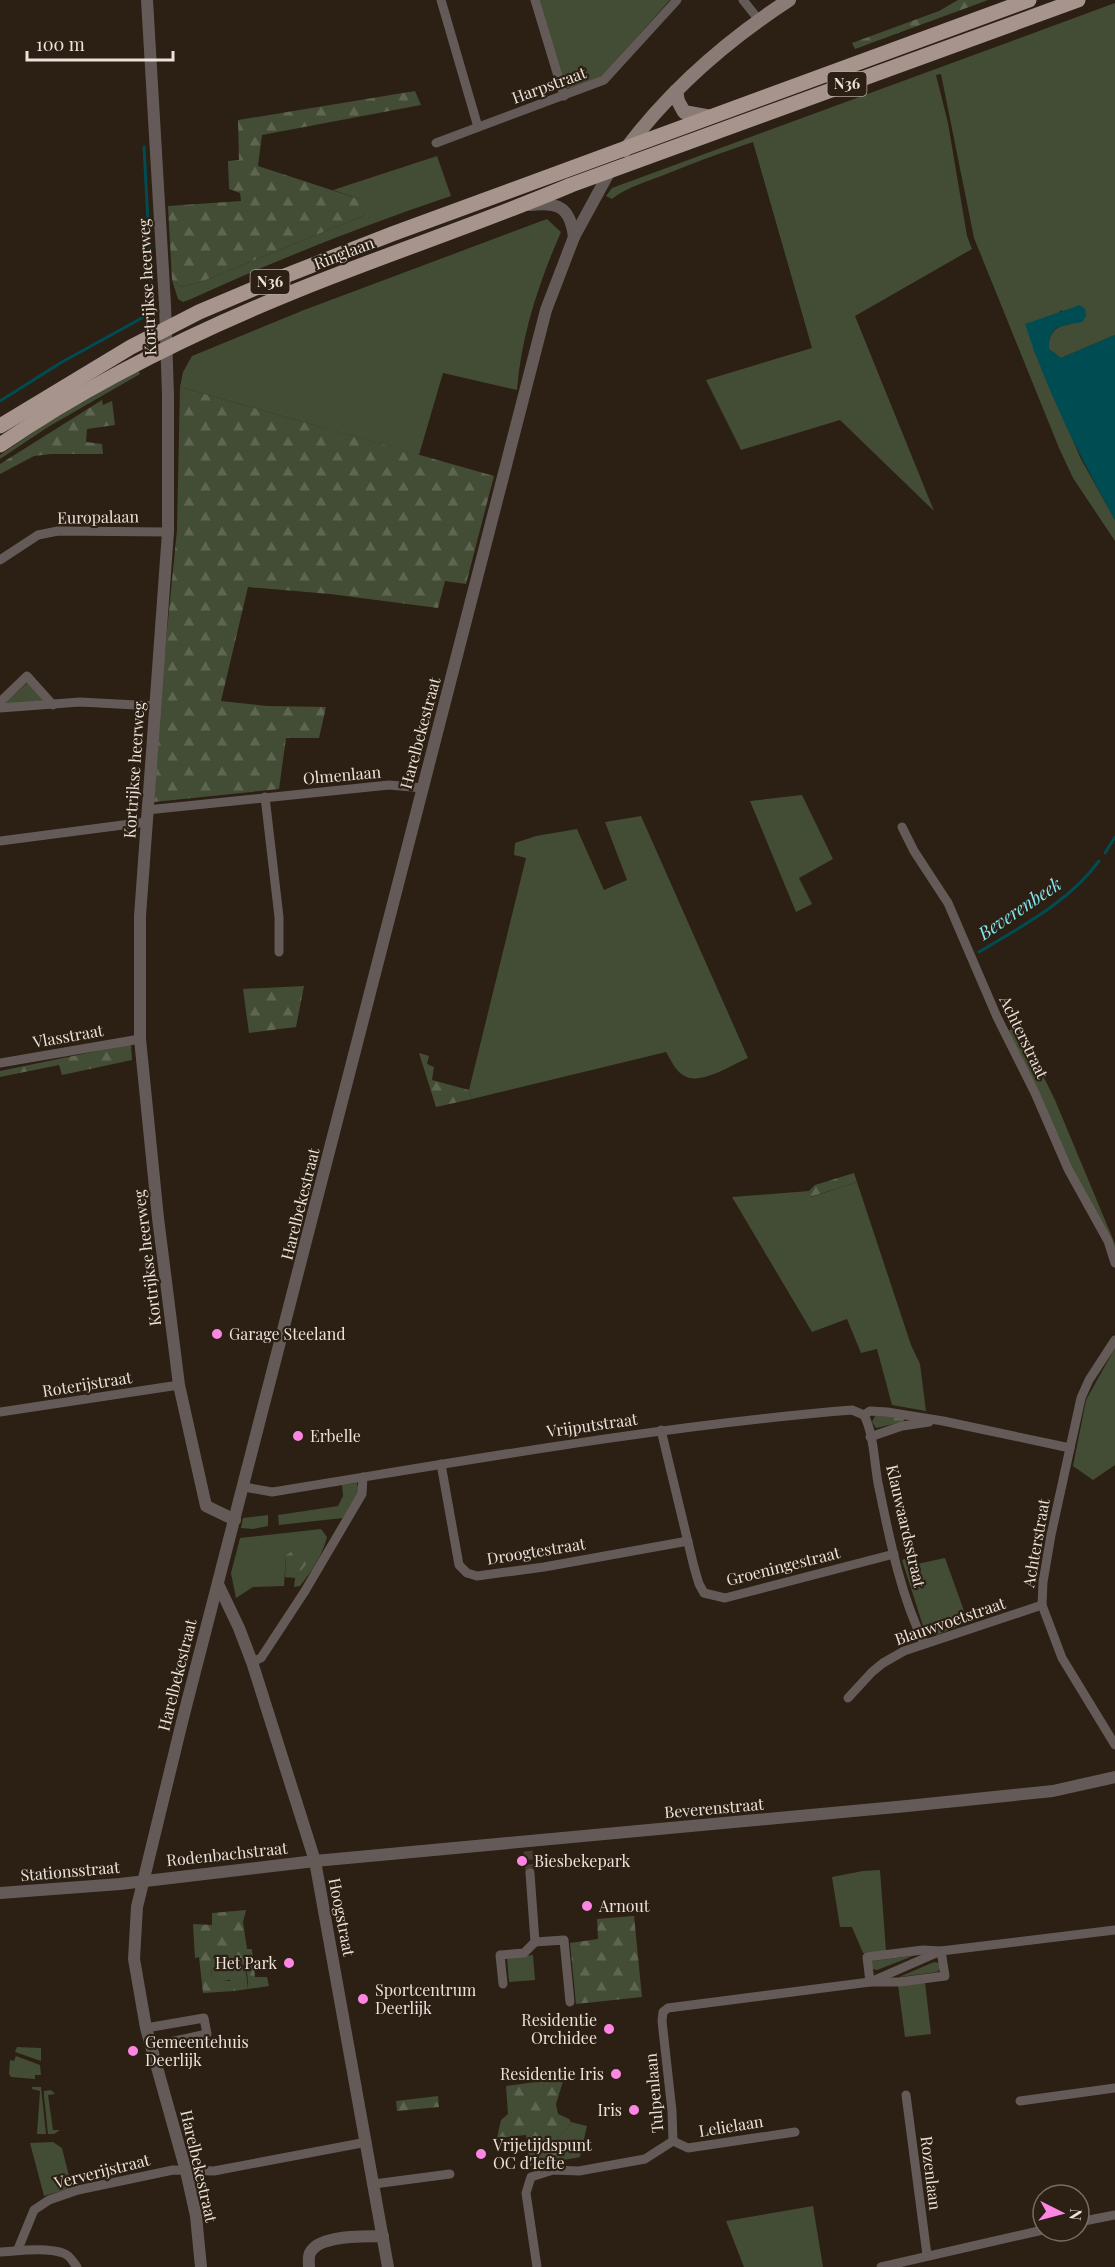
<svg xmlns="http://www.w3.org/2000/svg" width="1115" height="2267" viewBox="0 0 1115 2267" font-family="'Playfair Display',serif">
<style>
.green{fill:#434d35}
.forest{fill:url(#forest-firs)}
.water{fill:#004c53}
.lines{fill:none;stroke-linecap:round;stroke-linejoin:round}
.stream{stroke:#004c53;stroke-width:3}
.minor-tunnel{stroke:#493c31;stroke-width:9;stroke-dasharray:9 4.5;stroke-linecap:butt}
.minor{stroke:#645b58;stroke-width:9}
.tertiary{stroke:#645b58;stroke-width:12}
.secondary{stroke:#8a7b76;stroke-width:14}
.primary{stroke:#a7948d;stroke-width:15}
.poi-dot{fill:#fd86e2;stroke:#2c1f13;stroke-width:2}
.labels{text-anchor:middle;stroke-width:4.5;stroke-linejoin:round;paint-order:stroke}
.shield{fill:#2c1f13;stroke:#b2a89e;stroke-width:1.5}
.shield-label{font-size:15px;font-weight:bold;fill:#ebe2da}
.street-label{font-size:16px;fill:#ebe2da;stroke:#2c1f13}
.poi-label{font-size:16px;fill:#ebe2da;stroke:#2c1f13;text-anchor:start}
.water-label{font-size:18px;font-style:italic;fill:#83e7f2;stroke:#2c1f13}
</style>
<defs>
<pattern id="forest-firs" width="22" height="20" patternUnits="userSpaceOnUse" patternTransform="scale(1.5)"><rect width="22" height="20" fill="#434d35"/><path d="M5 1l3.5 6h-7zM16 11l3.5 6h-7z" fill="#5e6652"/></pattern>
</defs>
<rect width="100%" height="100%" fill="#2c1f13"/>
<g class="green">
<polygon points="539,0 670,0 604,74 599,78 567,89 564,86"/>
<path d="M 1115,3 L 1115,335 L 1061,358 L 1049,349 C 1048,333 1055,326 1071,324 L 1061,310 L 1034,350 L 1081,459 L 1115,520 L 1115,541 L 1073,478 L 1059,448 L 974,238 L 941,74 L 936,75 L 948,123 L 967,236 L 972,249 L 855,316 L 934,511 L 840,420 L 741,450 L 706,380 L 812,348 L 753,142 C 723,152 693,163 664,175 C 646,182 627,187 612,199 L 606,196 L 612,188 Z"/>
<path d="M 437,156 L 451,196 C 362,226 276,260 191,299 L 183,302 L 178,299 L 172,280 L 181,287 L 201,282 L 365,215 L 359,199 L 333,190 Z"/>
<path d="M 547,219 L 561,232 C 539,282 521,336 517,390 L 443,373 L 419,455 L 180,387 L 183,372 L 192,356 L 304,310 Z"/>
<polygon points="138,370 140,374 48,427 0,459 0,455 45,424"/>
<polygon points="28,682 45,700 6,705 6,702"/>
<polygon points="802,795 833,859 799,878 812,904 796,912 750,801"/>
<path d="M 641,816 L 748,1058 C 731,1065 699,1087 683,1075 C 675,1070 671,1060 666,1052 L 472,1099 L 469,1090 L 526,858 L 514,855 L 515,843 L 536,836 L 577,829 L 604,890 L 627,880 L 605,822 Z"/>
<polygon points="1018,1025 1055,1100 1115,1244 1115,1254 1069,1163 1008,1031"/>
<polygon points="857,1182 911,1345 920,1364 926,1411 892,1405 877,1349 861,1353 847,1319 812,1332 732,1197 809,1191 811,1197"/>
<polygon points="1115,1348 1115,1465 1093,1480 1073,1466 1086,1400"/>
<polygon points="357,1483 359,1492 343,1518 279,1525 278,1515 338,1506 343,1496 342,1485"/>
<polygon points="268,1515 268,1526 253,1529 241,1528 243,1518"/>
<path d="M 321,1529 L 327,1537 C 322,1556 312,1571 300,1586 L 294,1587 L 295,1578 L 299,1572 L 286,1555 L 284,1586 L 253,1587 L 236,1598 L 231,1573 L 240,1538 Z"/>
<polygon points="909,1557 915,1558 917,1564 945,1558 968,1622 937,1635 924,1629 902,1560"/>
<polygon points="880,1870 886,1951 863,1953 852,1927 840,1927 832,1877 863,1871"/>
<polygon points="533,1955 535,1980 509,1982 507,1958"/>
<polygon points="913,1956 877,1970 872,1969 872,1961"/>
<path d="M 222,1960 C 246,1960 246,1968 248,1989 L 235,1991 L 230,1980 L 220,1980 L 213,1978 L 211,1972 L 215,1965 Z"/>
<polygon points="934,1962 939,1963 940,1969 937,1972 899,1977"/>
<polygon points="925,1982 931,2034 905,2037 898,1985"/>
<polygon points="17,2047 41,2048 41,2061 15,2052"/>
<polygon points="16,2056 40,2065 41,2075 35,2075 35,2079 11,2077 9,2074 10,2060 14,2061"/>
<polygon points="32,2087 41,2087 46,2134 37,2134 40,2091 32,2089"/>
<polygon points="51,2090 55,2094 48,2095 53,2130 60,2130 54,2134 48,2134 44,2096 44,2091"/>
<path d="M 571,2122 L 587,2126 L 580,2157 L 577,2149 L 555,2143 C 558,2133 567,2131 571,2122 Z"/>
<polygon points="53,2142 62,2148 72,2188 44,2196 30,2143"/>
<polygon points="813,2206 823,2267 744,2267 726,2221"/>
</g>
<g class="forest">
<polygon points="958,0 988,0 855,49 852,43 939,11"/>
<polygon points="415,91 421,105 262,135 258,166 359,199 367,205 365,215 201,282 181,287 172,280 168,206 241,201 240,193 229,189 228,161 239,160 238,120"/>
<polygon points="180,387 494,476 466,584 445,581 438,608 330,594 248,587 221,701 267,706 326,707 319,738 286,738 279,789 154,802 163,671 177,530"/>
<polygon points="102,400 103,405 112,401 115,425 87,429 86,442 102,444 103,454 51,454 34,456 0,474 0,464"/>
<polygon points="304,986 296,1027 249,1033 243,989"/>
<polygon points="131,1044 132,1060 62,1075 59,1065 0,1077 0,1071"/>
<polygon points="419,1053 429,1056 427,1064 434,1067 432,1080 469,1090 472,1099 436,1107"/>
<polygon points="854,1173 857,1182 810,1197 809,1191 815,1185"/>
<polygon points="876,1414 905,1419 903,1422 876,1428 872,1422"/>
<polygon points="303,1549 310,1553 309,1561 295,1578 285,1577 286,1555 293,1551"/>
<path d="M 246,1910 L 243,1922 L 247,1949 L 252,1949 L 255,1977 L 267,1977 L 269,1986 L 248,1989 C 248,1983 248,1976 246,1970 C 240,1953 218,1959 211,1972 L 213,1978 L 235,1982 L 235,1991 L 203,1993 L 199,1957 L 195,1958 L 193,1924 L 212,1925 L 212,1913 Z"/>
<polygon points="634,1916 642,1997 576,2004 570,1943 598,1939 597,1919"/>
<path d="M 564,2078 L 556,2104 L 558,2114 L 569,2119 L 571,2122 C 567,2131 558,2133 556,2142 L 577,2149 L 580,2157 L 530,2166 L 526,2135 L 497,2138 L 501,2120 L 508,2114 L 506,2086 Z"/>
<polygon points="438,2096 439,2107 397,2111 396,2101"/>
</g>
<path class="water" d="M 1080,305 L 1085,309 L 1086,316 L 1082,322 C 1063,326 1048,324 1049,349 L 1061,358 L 1115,335 L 1115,520 C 1080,457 1047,392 1025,324 Z"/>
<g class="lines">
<g class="stream">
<path d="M 0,401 L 62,362 L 142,318 C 151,305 151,295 151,279 L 144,147"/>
<polyline points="1105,853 1115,837"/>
<path d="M 979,952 C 1022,926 1069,902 1099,861"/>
</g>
<polyline class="minor-tunnel" points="528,1851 530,1873"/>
<g class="minor">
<polyline points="441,0 478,127"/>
<polyline points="535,0 564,96"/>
<polyline points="743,0 759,20"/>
<polyline points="436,143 604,80 677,0"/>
<polyline points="0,560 38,535 58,531 168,532"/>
<polyline points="0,702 27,676 53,705"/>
<polyline points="0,708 80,702 155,706"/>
<polyline points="265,797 279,917 279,952"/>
<polyline points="147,810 389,785 423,788"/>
<polyline points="902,827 914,851 948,903 997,1017 1035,1093 1068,1169 1108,1241 1115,1263"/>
<polyline points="0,841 146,822"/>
<polyline points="0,1063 140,1039"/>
<polyline points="1115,1340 1089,1380 1081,1398 1051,1535 1043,1582 1042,1605 1062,1658 1115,1745"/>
<polyline points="0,1412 179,1385"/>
<path d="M 864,1415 C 874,1435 874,1461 878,1483 C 889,1536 900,1594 924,1643"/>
<polyline points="864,1415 870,1411 887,1412 943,1421 1070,1448"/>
<polyline points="661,1430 694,1567 699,1584 704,1593 725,1598 894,1554"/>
<polyline points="870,1437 902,1426 929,1422"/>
<polyline points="441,1464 459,1565 467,1573 477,1576 544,1567 688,1541"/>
<path d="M 244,1487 L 272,1492 C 465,1461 657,1426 852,1410 L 864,1415"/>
<polyline points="252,1662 261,1658 305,1591 362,1494 363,1477"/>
<polyline points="848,1698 872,1672 883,1663 904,1651 1042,1605"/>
<polyline points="535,1942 564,1940 570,2002"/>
<polygon points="923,1950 941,1951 945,1976 899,1982 870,1982 867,1957"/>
<polyline points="503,1984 500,1955 524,1953 535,1942 530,1873"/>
<polyline points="146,2028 204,2018 207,2034 151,2046"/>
<polyline points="906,2095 927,2255"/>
<polyline points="1020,2101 1115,2088"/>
<polyline points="673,2141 688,2148 795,2132"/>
<polyline points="374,2184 450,2174"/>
<polyline points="1079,2222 1115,2215"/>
<polyline points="18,2249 34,2210 49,2200 78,2190 173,2170 214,2171 367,2142"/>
<path d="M 0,2252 C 18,2251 46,2247 63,2253 C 70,2255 73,2262 77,2267"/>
<polyline points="537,2267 526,2193 531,2177 553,2170 579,2171 645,2159 673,2141 672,2111 662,2021 663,2012 668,2008 870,1982 941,1951 1115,1930"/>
<polyline points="881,2267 1043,2230"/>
</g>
<g class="tertiary">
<polyline points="147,0 165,305 168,395 168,532 140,916 140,1039 158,1218 179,1385 206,1506 235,1520"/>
<path d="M 530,205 C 559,202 570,207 574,237"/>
<polyline points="218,1584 239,1628 252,1662 315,1861 388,2267"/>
<polyline points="0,1893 120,1884 315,1861 907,1806 1053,1791 1115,1777"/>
<polyline points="201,2267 196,2216 186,2171 146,2028 134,1959 137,1907 183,1718 546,310 574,237 610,171"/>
<path d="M 309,2267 C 309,2262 308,2257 310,2253 C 319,2234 365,2237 383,2236"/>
</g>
<g class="secondary">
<polyline points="676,91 678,101 684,112 711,117"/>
<path d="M 625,150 C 670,90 726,41 789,0"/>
</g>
<g class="primary">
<polyline points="0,426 131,347 199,312 277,279 392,234 1029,0"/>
<path d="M 0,445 C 93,381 194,332 298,290 C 389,253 481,223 571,185 L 1078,0"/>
</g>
</g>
<g class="poi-dot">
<circle cx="217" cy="1334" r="6"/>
<circle cx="298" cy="1436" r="6"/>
<circle cx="522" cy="1861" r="6"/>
<circle cx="587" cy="1906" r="6"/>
<circle cx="289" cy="1963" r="6"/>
<circle cx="363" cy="1999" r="6"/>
<circle cx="609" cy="2029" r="6"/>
<circle cx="133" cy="2051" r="6"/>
<circle cx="616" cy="2074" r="6"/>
<circle cx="634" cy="2110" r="6"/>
<circle cx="481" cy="2154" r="6"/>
</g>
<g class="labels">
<g class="shield">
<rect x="827.5" y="72" width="39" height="24" rx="4.5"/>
<rect x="250.5" y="270" width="39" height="24" rx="4.5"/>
</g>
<g class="shield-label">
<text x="847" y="89">N36</text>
<text x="270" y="287">N36</text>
</g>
<g class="street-label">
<text transform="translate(549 85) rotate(-20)" y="6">Harpstraat</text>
<text transform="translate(344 253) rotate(-21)" y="6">Ringlaan</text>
<text transform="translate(147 287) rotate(-93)" y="6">Kortrijkse heerweg</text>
<text transform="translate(98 517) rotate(-1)" y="6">Europalaan</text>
<text transform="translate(420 733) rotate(-75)" y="6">Harelbekestraat</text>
<text transform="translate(134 770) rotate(-86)" y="6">Kortrijkse heerweg</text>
<text transform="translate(342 775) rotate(-5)" y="6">Olmenlaan</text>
<text transform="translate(68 1036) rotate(-10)" y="6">Vlasstraat</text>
<text transform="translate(1024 1037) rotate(64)" y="6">Achterstraat</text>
<text transform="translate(300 1204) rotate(-76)" y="6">Harelbekestraat</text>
<text transform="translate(147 1258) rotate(-97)" y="6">Kortrijkse heerweg</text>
<text transform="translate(87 1384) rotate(-9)" y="6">Roterijstraat</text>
<text transform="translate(592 1425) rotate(-8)" y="6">Vrijputstraat</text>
<text transform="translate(906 1526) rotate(77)" y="6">Klauwaardsstraat</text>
<text transform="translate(1036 1543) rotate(-80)" y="6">Achterstraat</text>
<text transform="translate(536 1551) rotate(-9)" y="6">Droogtestraat</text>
<text transform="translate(783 1566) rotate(-14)" y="6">Groeningestraat</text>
<text transform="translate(950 1621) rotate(-19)" y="6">Blauwvoetstraat</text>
<text transform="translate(177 1675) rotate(-76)" y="6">Harelbekestraat</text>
<text transform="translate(714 1808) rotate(-5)" y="6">Beverenstraat</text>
<text transform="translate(227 1854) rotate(-6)" y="6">Rodenbachstraat</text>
<text transform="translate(70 1871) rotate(-5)" y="6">Stationsstraat</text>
<text transform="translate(342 1917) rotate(79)" y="6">Hoogstraat</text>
<text transform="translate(654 2093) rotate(-95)" y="6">Tulpenlaan</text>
<text transform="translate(731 2126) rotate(-9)" y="6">Lelielaan</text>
<text transform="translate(199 2166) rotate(77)" y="6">Harelbekestraat</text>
<text transform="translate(102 2171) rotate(-14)" y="6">Ververijstraat</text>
<text transform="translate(931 2173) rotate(83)" y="6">Rozenlaan</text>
</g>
<g class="poi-label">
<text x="229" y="1340">Garage Steeland</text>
<text x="310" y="1442">Erbelle</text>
<text x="534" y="1867">Biesbekepark</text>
<text x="599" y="1912">Arnout</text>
<text x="277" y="1969" text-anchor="end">Het Park</text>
<text x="375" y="1996">Sportcentrum<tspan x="375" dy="18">Deerlijk</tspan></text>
<text x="597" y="2026" text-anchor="end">Residentie<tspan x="597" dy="18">Orchidee</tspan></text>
<text x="145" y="2048">Gemeentehuis<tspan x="145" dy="18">Deerlijk</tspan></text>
<text x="604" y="2080" text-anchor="end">Residentie Iris</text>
<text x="622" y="2116" text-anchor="end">Iris</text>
<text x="493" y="2151">Vrijetijdspunt<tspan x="493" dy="18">OC d'Iefte</tspan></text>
</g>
<g class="water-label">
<text transform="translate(1020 909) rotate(-34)" y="6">Beverenbeek</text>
</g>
</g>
<g transform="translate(1061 2213) rotate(96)"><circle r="28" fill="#2c1f13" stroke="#786d63" stroke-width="1.5"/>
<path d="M0-4.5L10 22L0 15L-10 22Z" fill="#fd86e2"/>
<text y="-9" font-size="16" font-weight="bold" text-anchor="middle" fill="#ebe2da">N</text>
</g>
<path d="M27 51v9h146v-9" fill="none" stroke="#ebe2da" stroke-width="3"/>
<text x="36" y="51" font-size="18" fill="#ebe2da" stroke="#2c1f13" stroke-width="4.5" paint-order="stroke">100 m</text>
</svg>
